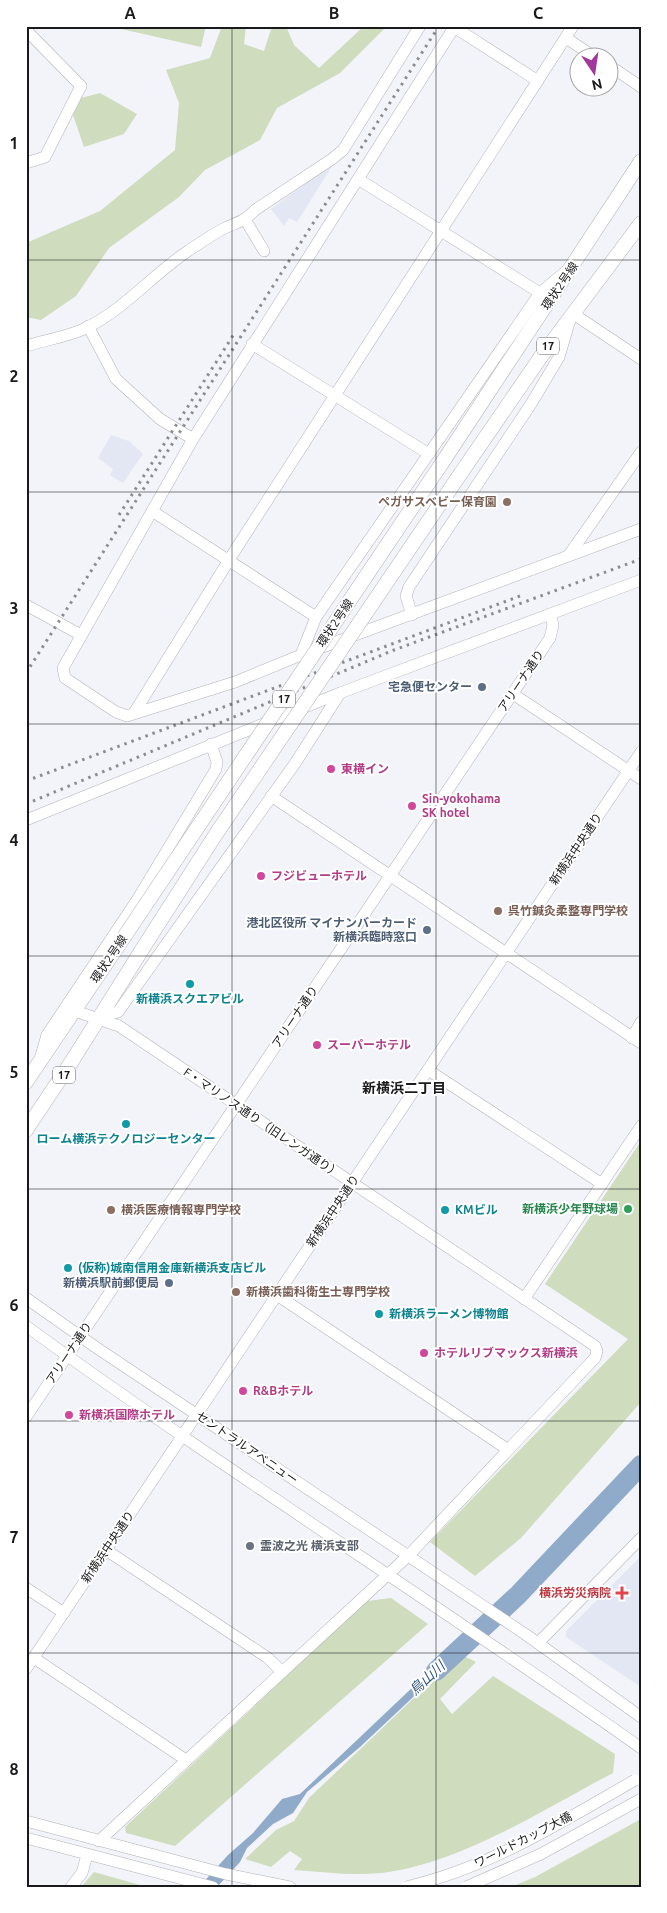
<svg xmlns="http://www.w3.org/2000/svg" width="667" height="1913" viewBox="0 0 667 1913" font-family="Ubuntu,'Noto Sans JP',sans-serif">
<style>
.built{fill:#e3e7f4}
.green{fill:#cfdcbe}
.water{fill:#90aac9}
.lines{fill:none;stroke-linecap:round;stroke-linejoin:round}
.river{stroke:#90aac9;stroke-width:20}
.minor-casing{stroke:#b2b3b8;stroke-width:12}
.major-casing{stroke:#b2b3b8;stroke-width:15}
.minor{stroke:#fff;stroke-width:11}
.major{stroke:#fff;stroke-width:14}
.rail{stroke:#8b8c8f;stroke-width:3;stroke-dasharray:2.5 5;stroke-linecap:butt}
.minor-bridge-casing{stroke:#b2b3b8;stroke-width:12;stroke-linecap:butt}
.major-bridge-casing{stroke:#b2b3b8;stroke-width:15;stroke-linecap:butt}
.minor-bridge{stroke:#fff;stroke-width:11}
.major-bridge{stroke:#fff;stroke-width:14}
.grid{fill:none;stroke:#1a1a1c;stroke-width:1;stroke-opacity:0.55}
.education-dot{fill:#8d6e63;stroke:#fff;stroke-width:2}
.service-dot{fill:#5c6f8a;stroke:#fff;stroke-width:2}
.hotel-dot{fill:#d1479c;stroke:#fff;stroke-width:2}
.culture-dot{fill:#0f9aa8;stroke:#fff;stroke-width:2}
.leisure-dot{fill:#2e9e5b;stroke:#fff;stroke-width:2}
.worship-dot{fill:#6b7280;stroke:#fff;stroke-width:2}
.health-dot{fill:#e0444e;stroke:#fff;stroke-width:2}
.labels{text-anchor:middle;stroke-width:4;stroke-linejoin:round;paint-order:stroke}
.shield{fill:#fff;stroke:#5f5f60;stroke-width:1}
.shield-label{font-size:11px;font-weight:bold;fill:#1a1a1c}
.street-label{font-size:12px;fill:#1a1a1c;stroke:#fff}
.education-label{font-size:12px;font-weight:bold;fill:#785e54;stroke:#fff;text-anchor:start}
.service-label{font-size:12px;font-weight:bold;fill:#4e5e75;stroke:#fff;text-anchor:end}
.hotel-label{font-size:12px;font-weight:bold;fill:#b23c85;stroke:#fff;text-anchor:start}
.culture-label{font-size:12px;font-weight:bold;fill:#0d838f;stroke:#fff;text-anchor:start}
.leisure-label{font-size:12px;font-weight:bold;fill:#27864d;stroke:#fff;text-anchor:end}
.worship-label{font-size:12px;font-weight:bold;fill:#5b616d;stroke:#fff;text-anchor:start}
.health-label{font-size:12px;font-weight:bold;fill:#be3a42;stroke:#fff;text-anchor:end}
.neighbourhood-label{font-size:14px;font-weight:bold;fill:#1a1a1c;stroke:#fff}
.water-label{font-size:14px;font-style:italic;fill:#2e537e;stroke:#fff}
.neatline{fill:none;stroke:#1a1a1c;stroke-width:2}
.grid-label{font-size:16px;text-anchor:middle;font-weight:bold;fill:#1a1a1c}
</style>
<rect width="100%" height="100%" fill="#f3f4f9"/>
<g class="built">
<polygon points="334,163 297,222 289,218 284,226 271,209"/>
<polygon points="111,435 129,441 143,454 123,483 110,475 113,469 98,458"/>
<polygon points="641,1556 641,1687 566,1637 566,1631"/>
</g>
<g class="green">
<polygon points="108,26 206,26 201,47"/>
<polygon points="222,26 246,26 244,44 264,51 272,26 286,26 294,45 319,68 364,26 387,26 340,73 277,108 260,140 205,170 179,197 109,248 76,296 41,320 26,317 26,243 100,211 175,150 179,103 166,70 210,58"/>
<polygon points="100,93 137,114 124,134 84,147 72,112 81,98"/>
<polygon points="641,1141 641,1402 521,1538 475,1576 430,1542 628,1339 545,1284"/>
<polygon points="391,1598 428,1624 175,1846 126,1833 125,1827 367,1601"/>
<path d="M 460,1654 L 476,1662 L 440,1699 L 452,1714 L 493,1676 L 615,1754 L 613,1773 C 544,1809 460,1864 381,1873 C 352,1876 323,1872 294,1870 L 302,1859 L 290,1851 L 271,1867 L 245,1859 L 276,1830 L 294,1821 L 309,1798 Z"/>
<polygon points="641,1819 641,1887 511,1887 535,1877"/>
<polygon points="94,1872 140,1885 138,1887 81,1887"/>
</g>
<polygon class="water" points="453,1649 458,1655 360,1747 307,1792 293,1813 273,1824 247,1848 240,1862 217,1887 199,1887 228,1855 253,1833 282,1799 300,1794"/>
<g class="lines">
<polyline class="river" points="436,1671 518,1595 641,1465"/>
<defs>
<g id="minor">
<polyline points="455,26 193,439 63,668 65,678 116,712 127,716 235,682 301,655 641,529"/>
<polyline points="454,27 538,81"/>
<polyline points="26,30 81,86 45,157 26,163"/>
<polyline points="566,38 596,58"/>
<polyline points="610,66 641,87"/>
<polyline points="358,179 540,293"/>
<polyline points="246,221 264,251"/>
<polyline points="88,326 116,379 160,419 193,439"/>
<polyline points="252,344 429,454"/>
<path d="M 26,346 C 45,340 66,337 84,329 C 124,310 152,275 188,251 C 199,244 211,235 223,229 C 237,222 244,222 255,210 L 332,159 L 343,150 L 420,26"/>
<polyline points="152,511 316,617 301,655"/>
<polyline points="569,555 641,452"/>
<polyline points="26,605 81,635"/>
<polyline points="412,615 406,596 409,587 531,404 559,357 572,313 641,359"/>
<polyline points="316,617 540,293 565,272"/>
<polyline points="513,694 641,779"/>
<polyline points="134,713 234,552 573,26"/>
<polyline points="271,796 641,1043"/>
<polyline points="26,820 340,693 641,580"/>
<polyline points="75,1011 119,1026 595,1346 597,1351 595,1358 408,1556 99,1841"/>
<polyline points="98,1017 118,1012 296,762 340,693"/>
<polyline points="632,1038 641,1022"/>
<polyline points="41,1056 47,1035 137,900 216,769 217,762 211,744"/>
<polyline points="428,1070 602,1184"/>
<polyline points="277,1295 507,1449"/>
<polyline points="26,1298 94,1346 525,1634 641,1717"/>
<polyline points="524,1299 641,1126"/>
<path d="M 26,1326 C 227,1472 438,1604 641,1748"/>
<polyline points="26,1417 550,638 553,625 550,614"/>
<polyline points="106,1550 268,1658 282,1672"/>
<polyline points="26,1588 64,1613"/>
<polyline points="538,1643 641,1538"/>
<polyline points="34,1658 186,1760"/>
<polyline points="26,1669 641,752"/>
<polyline points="26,1821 226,1874 290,1887"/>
<polyline points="26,1838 213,1887"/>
<polyline points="71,1887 82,1873 87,1855"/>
</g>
<g id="major">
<polyline points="444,460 641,161"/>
<polyline points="461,473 540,358 641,223"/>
<polyline points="26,1082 124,937"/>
<polyline points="26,1130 72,1061 143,948"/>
</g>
</defs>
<use href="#minor" class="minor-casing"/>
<use href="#major" class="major-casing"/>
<use href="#minor" class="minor"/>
<use href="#major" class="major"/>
<g class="rail">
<polyline points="119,515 234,334"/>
<polyline points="26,673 439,26"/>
<polyline points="26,781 520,596"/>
<polyline points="26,804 394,650 641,559"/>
</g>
<defs>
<g id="minor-bridge">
<path d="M 406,1887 C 489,1868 562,1822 635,1780"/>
<polyline points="466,1887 541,1854 641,1799"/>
</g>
<g id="major-bridge">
<polyline points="124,937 444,460"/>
<polyline points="143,948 216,834 461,473"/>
</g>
</defs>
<use href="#minor-bridge" class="minor-bridge-casing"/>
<use href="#major-bridge" class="major-bridge-casing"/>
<use href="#minor-bridge" class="minor-bridge"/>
<use href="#major-bridge" class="major-bridge"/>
</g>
<path class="grid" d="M 232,26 L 232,1887M 436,26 L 436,1887M 26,260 L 641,260M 26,492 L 641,492M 26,724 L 641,724M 26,956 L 641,956M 26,1189 L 641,1189M 26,1421 L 641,1421M 26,1653 L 641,1653"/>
<g class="education-dot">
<circle cx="507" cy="502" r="5"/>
<circle cx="498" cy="911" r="5"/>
<circle cx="111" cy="1210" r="5"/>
<circle cx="236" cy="1292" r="5"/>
</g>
<g class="service-dot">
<circle cx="482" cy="687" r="5"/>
<circle cx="427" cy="930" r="5"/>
<circle cx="169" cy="1283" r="5"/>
</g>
<g class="hotel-dot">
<circle cx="331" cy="769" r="5"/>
<circle cx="412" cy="806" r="5"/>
<circle cx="261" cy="876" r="5"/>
<circle cx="317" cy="1045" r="5"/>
<circle cx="424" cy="1353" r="5"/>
<circle cx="243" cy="1391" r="5"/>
<circle cx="69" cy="1415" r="5"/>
</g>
<g class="culture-dot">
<circle cx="190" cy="984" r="5"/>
<circle cx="126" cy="1124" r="5"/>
<circle cx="445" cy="1210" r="5"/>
<circle cx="68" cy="1268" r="5"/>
<circle cx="379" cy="1314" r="5"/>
</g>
<circle class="leisure-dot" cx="628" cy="1209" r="5"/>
<circle class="worship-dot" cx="250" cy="1546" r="5"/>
<path class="health-dot" d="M619.5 1585.5h5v5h5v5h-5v5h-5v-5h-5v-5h5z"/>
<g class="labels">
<g class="shield">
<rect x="537" y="337.5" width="22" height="17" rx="4"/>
<rect x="273" y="690.5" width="22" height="17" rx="4"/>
<rect x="53" y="1066.5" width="22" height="17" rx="4"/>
</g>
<g class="shield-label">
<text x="548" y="350">17</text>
<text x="284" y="703">17</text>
<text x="64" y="1079">17</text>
</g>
<g class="street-label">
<text transform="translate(560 286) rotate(-56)" y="4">環状2号線</text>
<text transform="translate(335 623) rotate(-56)" y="4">環状2号線</text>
<text transform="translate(521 681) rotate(-56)" y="4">アリーナ通り</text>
<text transform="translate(576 849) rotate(-56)" y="4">新横浜中央通り</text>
<text transform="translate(109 959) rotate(-56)" y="4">環状2号線</text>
<text transform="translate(295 1017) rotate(-56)" y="4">アリーナ通り</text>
<text transform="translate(262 1123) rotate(34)" y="4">F・マリノス通り（旧レンガ通り）</text>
<text transform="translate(333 1211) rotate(-56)" y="4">新横浜中央通り</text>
<text transform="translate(69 1353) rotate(-56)" y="4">アリーナ通り</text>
<text transform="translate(247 1448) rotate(34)" y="4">セントラルアベニュー</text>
<text transform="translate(108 1547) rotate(-56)" y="4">新横浜中央通り</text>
<text transform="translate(523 1840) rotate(-27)" y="4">ワールドカップ大橋</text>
</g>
<g class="education-label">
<text x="497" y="506" text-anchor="end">ペガサスベビー保育園</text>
<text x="508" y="915">呉竹鍼灸柔整専門学校</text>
<text x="121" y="1214">横浜医療情報専門学校</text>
<text x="246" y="1296">新横浜歯科衛生士専門学校</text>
</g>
<g class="service-label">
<text x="472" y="691">宅急便センター</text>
<text x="417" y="927">港北区役所 マイナンバーカード<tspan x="417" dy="14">新横浜臨時窓口</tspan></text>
<text x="159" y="1287">新横浜駅前郵便局</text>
</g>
<g class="hotel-label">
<text x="341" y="773">東横イン</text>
<text x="422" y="803">Sin-yokohama<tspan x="422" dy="14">SK hotel</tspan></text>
<text x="271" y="880">フジビューホテル</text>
<text x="327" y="1049">スーパーホテル</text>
<text x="434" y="1357">ホテルリブマックス新横浜</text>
<text x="253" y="1395">R&amp;Bホテル</text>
<text x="79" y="1419">新横浜国際ホテル</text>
</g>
<g class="culture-label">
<text x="190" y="1003" text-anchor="middle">新横浜スクエアビル</text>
<text x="126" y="1143" text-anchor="middle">ローム横浜テクノロジーセンター</text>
<text x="455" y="1214">KMビル</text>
<text x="78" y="1272">(仮称)城南信用金庫新横浜支店ビル</text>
<text x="389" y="1318">新横浜ラーメン博物館</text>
</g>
<g class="leisure-label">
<text x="618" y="1213">新横浜少年野球場</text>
</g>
<g class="worship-label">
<text x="260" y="1550">霊波之光 横浜支部</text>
</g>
<g class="health-label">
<text x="611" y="1597">横浜労災病院</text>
</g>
<g class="neighbourhood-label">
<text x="404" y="1093">新横浜二丁目</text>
</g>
<g class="water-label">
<text transform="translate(427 1678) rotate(-43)" y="5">鳥山川</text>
</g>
</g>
<rect width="667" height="1913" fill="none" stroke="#ffffff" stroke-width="55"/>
<g transform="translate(594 72) rotate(167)"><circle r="24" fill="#ffffff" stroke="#a3a3a4"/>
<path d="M0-4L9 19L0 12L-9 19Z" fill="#a1399c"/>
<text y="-8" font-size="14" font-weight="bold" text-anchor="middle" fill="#1a1a1c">N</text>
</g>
<rect x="28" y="28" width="612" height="1858" class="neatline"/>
<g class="grid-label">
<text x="130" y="19">A</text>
<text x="334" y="19">B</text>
<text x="538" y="19">C</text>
<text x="14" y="149">1</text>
<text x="14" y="382">2</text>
<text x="14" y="614">3</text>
<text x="14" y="846">4</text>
<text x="14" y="1078">5</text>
<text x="14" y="1311">6</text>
<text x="14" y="1543">7</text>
<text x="14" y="1775">8</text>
</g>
</svg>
